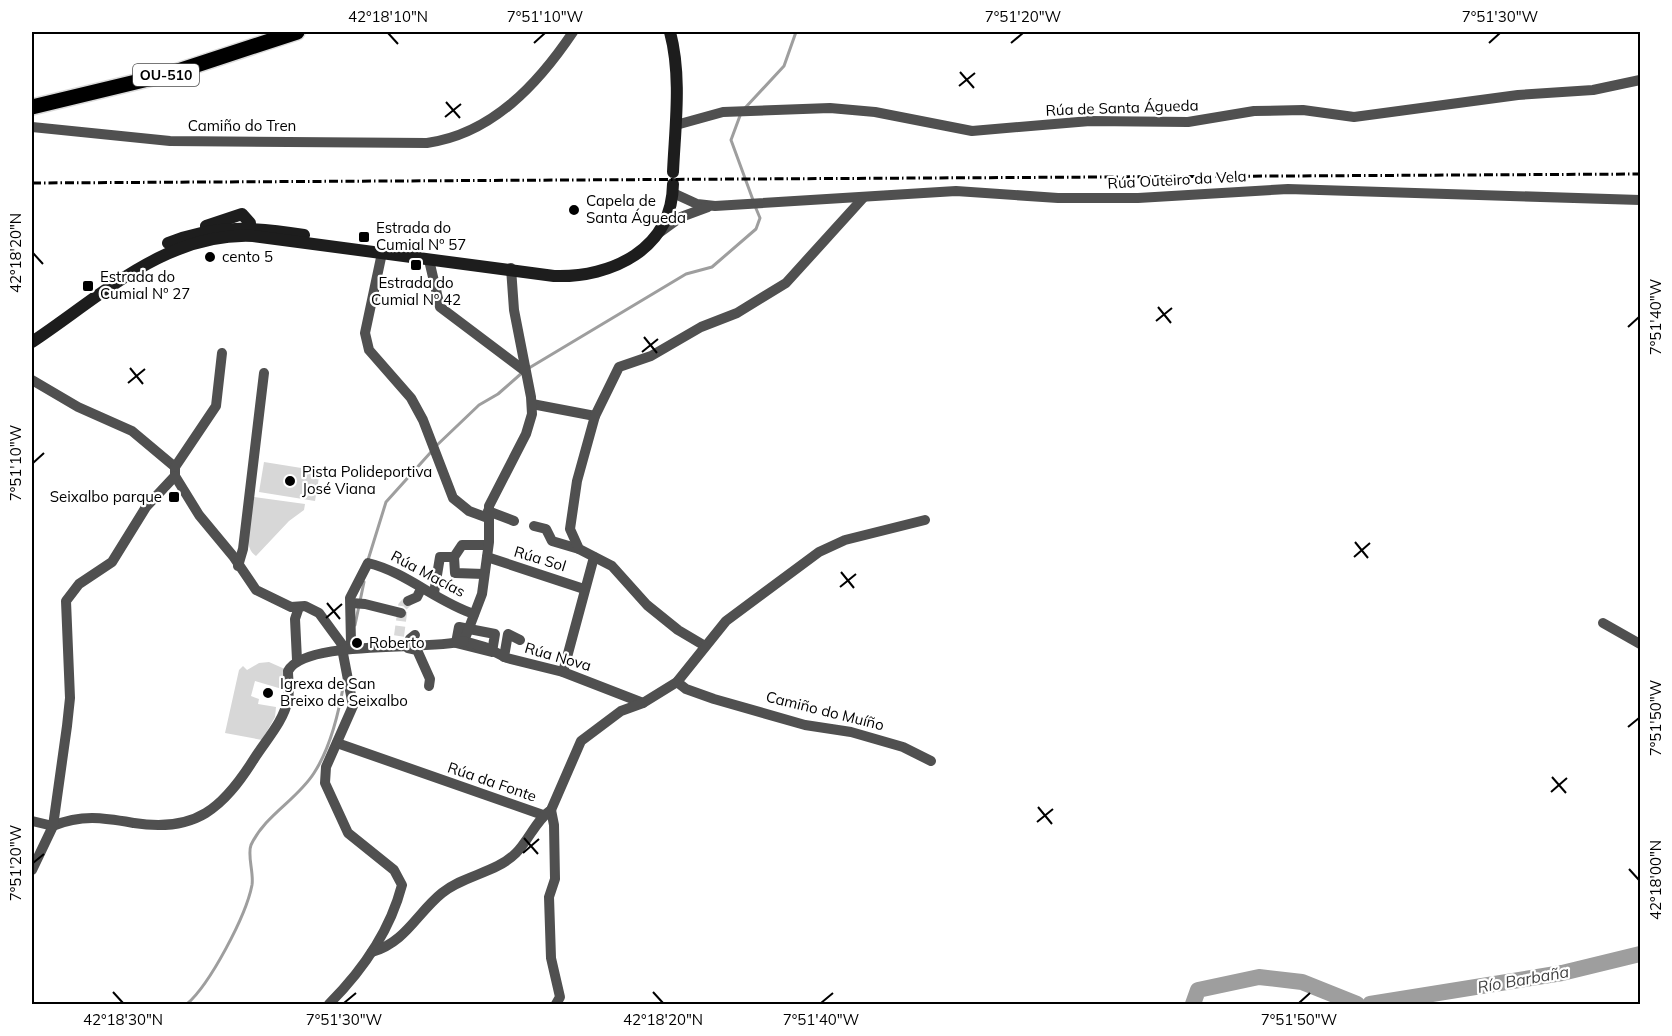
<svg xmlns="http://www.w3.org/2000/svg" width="1672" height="1036" viewBox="0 0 1672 1036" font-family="Mulish,sans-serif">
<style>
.green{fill:#d7d7d7}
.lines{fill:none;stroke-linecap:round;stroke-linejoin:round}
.stream{stroke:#9e9e9e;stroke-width:3}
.river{stroke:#9e9e9e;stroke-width:16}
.street-tunnel{stroke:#d9d9d9;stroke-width:10;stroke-dasharray:10 5;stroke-linecap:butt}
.primary-casing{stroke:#dbdbdb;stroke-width:18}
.street{stroke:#505050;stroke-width:10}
.secondary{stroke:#1d1d1d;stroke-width:12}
.primary{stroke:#000;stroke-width:15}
.rail{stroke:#000;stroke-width:3;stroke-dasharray:9 3 1.5 3;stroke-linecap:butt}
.ticks{fill:none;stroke:#000;stroke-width:2}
.poi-dot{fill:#000;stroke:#fff;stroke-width:2}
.labels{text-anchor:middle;stroke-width:4.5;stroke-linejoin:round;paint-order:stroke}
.shield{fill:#fff;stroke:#4c4c4c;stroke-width:1.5}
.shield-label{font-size:14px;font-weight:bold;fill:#000}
.street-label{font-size:15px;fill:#000;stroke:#fff}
.poi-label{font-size:15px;fill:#000;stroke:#fff;text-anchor:start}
.water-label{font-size:16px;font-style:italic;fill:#3f3f3f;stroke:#fff}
.neatline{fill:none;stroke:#000;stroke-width:2}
.ticks-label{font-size:15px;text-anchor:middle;fill:#000}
</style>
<rect width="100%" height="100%" fill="#fff"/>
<g class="green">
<polygon points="264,462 320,471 315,501 259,492"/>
<path d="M 254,497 L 305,504 L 304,510 L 289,521 L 256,556 C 240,546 252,514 254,497 Z"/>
<polygon points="269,662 287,670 282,689 255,681 251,696 259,699 258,704 276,707 275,717 262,740 225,733 239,670 243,666 247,670 259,663"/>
</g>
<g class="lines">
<g class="stream">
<polyline points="745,108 784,66 796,32"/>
<polyline points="741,113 731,140 753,200"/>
<polyline points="529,368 686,274 712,267 756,229 760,218 755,206"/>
<polyline points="435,447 479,405 498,394 523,372"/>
<polyline points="368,560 386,502 431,452"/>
<polyline points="355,625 364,582"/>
<path d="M 187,1004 C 210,984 246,916 252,885 C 254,873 247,855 251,845 C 265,815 297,800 314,773 C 331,747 339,712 344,682"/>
</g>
<g class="river">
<polyline points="1193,1004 1198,990 1259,977 1302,982 1357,1004"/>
<polyline points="1370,1004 1562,973 1640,954"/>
</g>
<polyline class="street-tunnel" points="399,636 403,606 408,601"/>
<defs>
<polyline id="primary" points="32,107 169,74 297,32"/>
</defs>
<use href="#primary" class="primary-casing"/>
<g class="street">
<polyline points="676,125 723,112 830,108 875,112 972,131 1090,121 1188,122 1254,111 1303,110 1354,117 1518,95 1593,90 1640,80"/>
<path d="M 32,127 L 170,141 L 427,143 C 492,134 538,84 573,32"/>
<polyline points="673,193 697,204 715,206 956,191 1058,198 1138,198 1288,189 1640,200"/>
<polyline points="659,233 681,217 708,207"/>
<polyline points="382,253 365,333 369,350 411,398 423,420 453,498 469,511 488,518"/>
<polyline points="429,260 440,307 525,371"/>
<path d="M 32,380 L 78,407 L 132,431 L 175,467 L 175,476 L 199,515 L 233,556 L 256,590 L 291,607 L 305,606 L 319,613 L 341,643 L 353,706 L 326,767 L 325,783 L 348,833 L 394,870 L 402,885 C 390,931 362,971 329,1004"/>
<polyline points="532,404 595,416"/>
<polyline points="175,467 216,406 222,353"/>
<polyline points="488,511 514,521"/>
<polyline points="534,526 546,529 552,541 579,549"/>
<polyline points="454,557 455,573 484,574"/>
<polyline points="487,557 584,589"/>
<polyline points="238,566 243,549 264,373"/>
<polyline points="434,593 440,557 454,557 462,545 488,545"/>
<polyline points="408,601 417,597 421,589"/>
<polyline points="351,603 365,604 401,613"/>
<polyline points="1603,623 1640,644"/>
<polygon points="459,627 495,634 492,652 456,643"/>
<polyline points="415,635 410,639 408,648 417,650 430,679 429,686"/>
<polyline points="464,641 482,594 489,542 489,506 526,434 532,414 531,397 514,310 511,268"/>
<polyline points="464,641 485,647 507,658 563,672 643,703"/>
<polyline points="705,646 678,630 647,605 612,566 579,549 570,529 577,481 595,416 619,367 651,356 701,327 737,313 786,283 864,197"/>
<path d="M 343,649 L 351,643 L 350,598 L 368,563 C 406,572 437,602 474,614"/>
<polyline points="504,657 508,634 520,640"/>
<polyline points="297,660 295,619 299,607"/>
<polyline points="563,672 594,557"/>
<polyline points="677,682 686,689 714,699 805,725 851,732 903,747 931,761"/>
<polyline points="337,743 543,815"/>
<polyline points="551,810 554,825 555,879 549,897 551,958 560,997 556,1004"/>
<polyline points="32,821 53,826"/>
<path d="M 53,826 C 82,814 104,818 134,823 C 196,833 223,808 254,759 C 266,740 284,721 288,699 C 290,690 288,680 288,671 C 305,639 427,651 464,641"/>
<polyline points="32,870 53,826 67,726 70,698 66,601 79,584 112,562 146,507 175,476"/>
<path d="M 372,952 C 406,942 417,913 442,893 C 464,875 496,873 516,853 C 529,840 536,820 551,810 L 581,741 L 621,711 L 643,703 L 677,682 L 726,621 L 819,552 L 845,540 L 925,520"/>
</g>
<g class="secondary">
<path d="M 670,32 C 682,77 675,127 673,172"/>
<polyline points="206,226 242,214 250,223 249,231"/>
<path d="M 168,243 C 215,224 255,227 304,235"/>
<path d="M 32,342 C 100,297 166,232 253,236 L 554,276 C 612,278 672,249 673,184"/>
</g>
<use href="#primary" class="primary"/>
<polyline class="rail" points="32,183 1640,174"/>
</g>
<path class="ticks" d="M 388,33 L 398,44M 534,43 L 545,33M 1011,43 L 1023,33M 1489,43 L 1500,33M 960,72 L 974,88M 959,86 L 975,73M 446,102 L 460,118M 445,117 L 461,104M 33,253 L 43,264M 1158,307 L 1171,323M 1156,321 L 1172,308M 1628,327 L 1639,317M 644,337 L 657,353M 642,352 L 658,339M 130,368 L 143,384M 128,383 L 145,369M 33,463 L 44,453M 1355,542 L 1368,558M 1354,557 L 1370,543M 841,572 L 854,588M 840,587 L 856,574M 327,603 L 340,619M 326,618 L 342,604M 1628,727 L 1639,718M 1552,777 L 1566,793M 1551,792 L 1567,778M 1038,807 L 1052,824M 1037,822 L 1053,809M 524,838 L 538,854M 523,853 L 539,839M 33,863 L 44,854M 1629,869 L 1639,880M 113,992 L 123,1003M 653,992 L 663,1003M 344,1003 L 356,993M 821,1003 L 833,993M 1299,1003 L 1310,993"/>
<g class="poi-dot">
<circle cx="574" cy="210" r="6"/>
<rect x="358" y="231" width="12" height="12" rx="3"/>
<circle cx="210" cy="257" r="6"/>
<rect x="410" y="259" width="12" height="12" rx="3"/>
<rect x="82" y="280" width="12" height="12" rx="3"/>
<circle cx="290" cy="481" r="6"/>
<rect x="168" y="491" width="12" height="12" rx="3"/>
<circle cx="357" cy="643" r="6"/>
<circle cx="268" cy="693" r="6"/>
</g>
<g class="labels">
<rect class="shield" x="133" y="64" width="66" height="22" rx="4.5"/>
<g class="shield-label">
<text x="166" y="80">OU-510</text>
</g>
<g class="street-label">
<text transform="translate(1122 108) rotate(-2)" y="5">Rúa de Santa Águeda</text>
<text x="242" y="131">Camiño do Tren</text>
<text transform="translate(1177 180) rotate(-3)" y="5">Rúa Outeiro da Vela</text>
<text transform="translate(540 559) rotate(17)" y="5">Rúa Sol</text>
<text transform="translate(428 574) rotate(28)" y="5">Rúa Macías</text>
<text transform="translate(558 657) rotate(16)" y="5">Rúa Nova</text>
<text transform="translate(825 711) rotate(14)" y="5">Camiño do Muíño</text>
<text transform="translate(492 782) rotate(19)" y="5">Rúa da Fonte</text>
</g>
<g class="poi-label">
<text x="586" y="206">Capela de<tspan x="586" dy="17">Santa Águeda</tspan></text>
<text x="376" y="233">Estrada do<tspan x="376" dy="17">Cumial Nº 57</tspan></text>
<text x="222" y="262">cento 5</text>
<text x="100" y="282">Estrada do<tspan x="100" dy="17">Cumial Nº 27</tspan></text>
<text x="416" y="288" text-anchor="middle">Estrada do<tspan x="416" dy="17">Cumial Nº 42</tspan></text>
<text x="302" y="477">Pista Polideportiva<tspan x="302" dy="17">José Viana</tspan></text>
<text x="162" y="502" text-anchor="end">Seixalbo parque</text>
<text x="369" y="648">Roberto</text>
<text x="280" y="689">Igrexa de San<tspan x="280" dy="17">Breixo de Seixalbo</tspan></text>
</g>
<g class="water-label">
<text transform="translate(1523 979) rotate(-10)" y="6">Río Barbaña</text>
</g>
</g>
<rect width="1672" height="1036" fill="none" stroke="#ffffff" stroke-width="66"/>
<rect x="33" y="33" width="1606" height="970" class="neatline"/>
<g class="ticks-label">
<text x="388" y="22">42°18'10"N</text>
<text x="545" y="22">7°51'10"W</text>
<text x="1023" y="22">7°51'20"W</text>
<text x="1500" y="22">7°51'30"W</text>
<text transform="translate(16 253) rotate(-90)" y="5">42°18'20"N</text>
<text transform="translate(1656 317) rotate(-90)" y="5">7°51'40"W</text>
<text transform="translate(16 463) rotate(-90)" y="5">7°51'10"W</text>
<text transform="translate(1656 718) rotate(-90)" y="5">7°51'50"W</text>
<text transform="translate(16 863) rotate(-90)" y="5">7°51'20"W</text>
<text transform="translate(1656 880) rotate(-90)" y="5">42°18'00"N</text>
<text x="123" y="1025">42°18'30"N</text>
<text x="344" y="1025">7°51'30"W</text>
<text x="663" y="1025">42°18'20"N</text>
<text x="821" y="1025">7°51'40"W</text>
<text x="1299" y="1025">7°51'50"W</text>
</g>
</svg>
